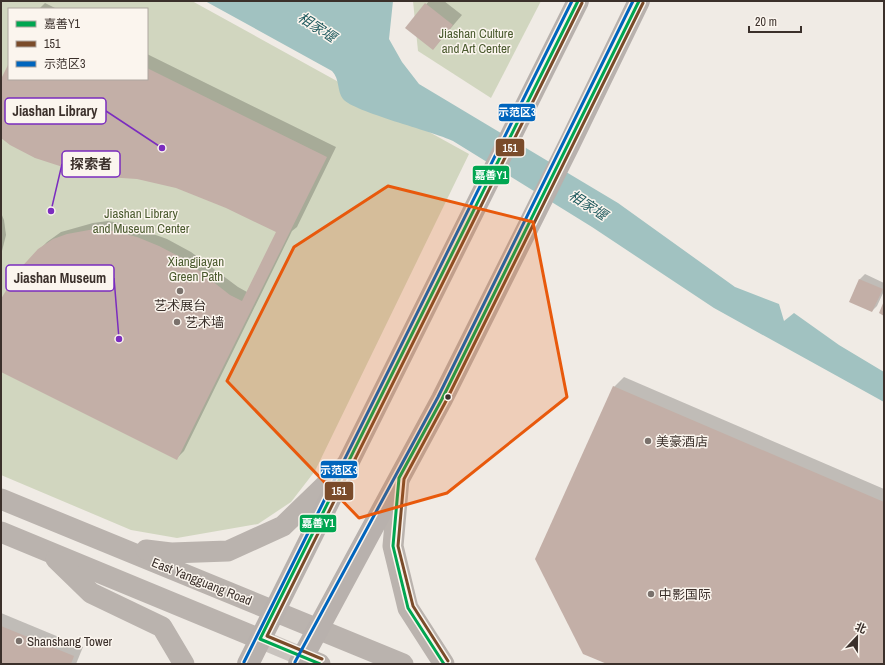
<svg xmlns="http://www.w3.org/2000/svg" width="885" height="665" viewBox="0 0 885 665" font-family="'Archivo Narrow','Noto Sans SC',sans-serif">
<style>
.green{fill:#d1d6bf;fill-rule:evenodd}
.water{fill:#a1c2c1}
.shadow{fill:#0003}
.building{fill:#c3afa7}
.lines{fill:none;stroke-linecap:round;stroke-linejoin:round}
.tertiary{stroke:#c9c3be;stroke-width:19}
.secondary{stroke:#bab3ae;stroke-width:21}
.primary{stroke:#b8b1ad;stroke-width:22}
.bus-1-casing{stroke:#fbf5ee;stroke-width:6}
.bus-2-casing{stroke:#fbf5ee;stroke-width:6}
.bus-3-casing{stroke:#fbf5ee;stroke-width:6}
.bus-1{stroke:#00a651;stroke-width:3}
.bus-2{stroke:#7a4b2a;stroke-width:3}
.bus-3{stroke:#0065bd;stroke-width:3}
.marked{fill:#e8590c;fill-opacity:0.2;stroke:#e8590c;stroke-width:3;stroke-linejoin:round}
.poi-dot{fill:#7a716c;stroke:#fbf5ee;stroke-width:1.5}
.bus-dot{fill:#3b302b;stroke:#fbf5ee;stroke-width:1.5}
.labels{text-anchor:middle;stroke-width:3;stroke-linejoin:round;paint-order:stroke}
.park-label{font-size:13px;fill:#4a5a2e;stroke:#fbf5ee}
.poi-label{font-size:13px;fill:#3b302b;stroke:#fbf5ee;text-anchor:start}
.street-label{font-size:13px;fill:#3b302b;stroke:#fbf5ee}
.water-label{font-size:14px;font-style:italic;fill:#1f5a5e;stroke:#fbf5ee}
.leader{fill:none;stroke:#7b2cbf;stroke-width:1.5}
.callout-dot{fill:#7b2cbf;stroke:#fbf5ee;stroke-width:1.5}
.callout{fill:#fbf5ee;stroke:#7b2cbf;stroke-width:1.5}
.callout-label{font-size:14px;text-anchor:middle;font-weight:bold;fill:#3b302b}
.line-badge{stroke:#fbf5ee;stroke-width:1.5}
.badge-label{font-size:11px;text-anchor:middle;font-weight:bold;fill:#fff}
</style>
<rect width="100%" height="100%" fill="#f0ebe5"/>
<g class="green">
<path d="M 1,1 L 192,1 L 469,154 L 315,471 L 291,502 L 258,524 L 177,538 L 131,530 L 1,475 ZM 9,9 L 147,9 L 147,79 L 9,79 Z"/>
<polygon points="413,1 541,1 491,98 418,51"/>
</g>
<path class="water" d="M 205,1 L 393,1 L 389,39 L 402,62 L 419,84 L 618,203 L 735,287 L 779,304 L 784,321 L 794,313 L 839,345 L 884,372 L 884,402 L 714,308 L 592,227 L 453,141 C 432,131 354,112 343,99 C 337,92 340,79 332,71 Z"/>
<g class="shadow">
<polygon points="429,1 444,1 462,15 433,49 407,28"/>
<polygon points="45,3 57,9 39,9"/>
<polygon points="147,54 336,147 297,227 292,231 184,451 177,458 1,371 1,302 17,272 47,242 61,232 93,223 108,221 125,224 167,239 191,252 238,287 247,292 278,232 227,207 176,187 1,136 1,82 9,66 9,79 147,79"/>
<polygon points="1,213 4,220 6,235 1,255"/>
<polygon points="865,274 884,283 884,291 877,306 872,311 850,301 860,279"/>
<polygon points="624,377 884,489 884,664 609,664 614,387"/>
<polygon points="1,613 83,647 76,664 1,664"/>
</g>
<g class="building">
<polygon points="425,3 453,25 433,50 405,28"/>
<polygon points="9,63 9,79 147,79 147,68 327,157 177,460 1,372 1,299 17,272 38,249 53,239 67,234 100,228 137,237 159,246 184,259 230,295 242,301 276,232 226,208 176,188 137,179 106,177 69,169 35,158 10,145 1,138 1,79"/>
<polygon points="859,279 883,289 872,312 849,302"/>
<polygon points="884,301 884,316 879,313"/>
<polygon points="613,386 884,502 884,664 607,664 583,654 535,559"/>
<polygon points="1,626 74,656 71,664 1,664"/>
</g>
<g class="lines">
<polyline class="tertiary" points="260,639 303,657"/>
<g class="secondary">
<polyline points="399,479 393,546 408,608 444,664"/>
<polyline points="1,499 403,664"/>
<polyline points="1,532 260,639"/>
<polyline points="146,550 171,553 228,551 283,526 345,466"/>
<polyline points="56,559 91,593 162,627 184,664"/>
<polyline points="303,657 320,664"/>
</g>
<g class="primary">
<polyline points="248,664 578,1"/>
<polyline points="299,664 442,399 569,145 639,1"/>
</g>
<defs>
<g id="bus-1">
<polyline points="320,664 260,639 578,1"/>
<polyline points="444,664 408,608 393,546 399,478 442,399 639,1"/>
</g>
<g id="bus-2">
<polyline points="322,659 267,636 582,3"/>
<polyline points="448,661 413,606 398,546 404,479 446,401 643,3"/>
</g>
<g id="bus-3">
<polyline points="244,662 572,1"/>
<polyline points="295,662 438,397 633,1"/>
</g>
</defs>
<use href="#bus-1" class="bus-1-casing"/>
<use href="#bus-2" class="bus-2-casing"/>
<use href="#bus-3" class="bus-3-casing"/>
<use href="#bus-1" class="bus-1"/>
<use href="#bus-2" class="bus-2"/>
<use href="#bus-3" class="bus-3"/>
</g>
<path class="marked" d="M 388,186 L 533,222 L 567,397 L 447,493 L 359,518 L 227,381 L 294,247 Z"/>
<g class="poi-dot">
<circle cx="180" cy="291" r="4"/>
<circle cx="177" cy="322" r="4"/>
<circle cx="648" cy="441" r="4"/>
<circle cx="651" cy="594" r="4"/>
<circle cx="19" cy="641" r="4"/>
</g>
<circle class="bus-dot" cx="448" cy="397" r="3.5"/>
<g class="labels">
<g class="park-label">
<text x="476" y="38">Jiashan Culture<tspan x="476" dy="15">and Art Center</tspan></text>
<text x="141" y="218">Jiashan Library<tspan x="141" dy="15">and Museum Center</tspan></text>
<text x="196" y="266">Xiangjiayan<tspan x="196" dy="15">Green Path</tspan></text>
</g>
<g class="poi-label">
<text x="180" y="310" text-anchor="middle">艺术展台</text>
<text x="185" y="327">艺术墙</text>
<text x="656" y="446">美豪酒店</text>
<text x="659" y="599">中影国际</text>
<text x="27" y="646">Shanshang Tower</text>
</g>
<g class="street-label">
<text transform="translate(202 581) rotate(22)" y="5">East Yangguang Road</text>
</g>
<g class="water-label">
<text transform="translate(317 27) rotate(33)" y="5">相家堰</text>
<text transform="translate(588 205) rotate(33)" y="5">相家堰</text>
</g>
</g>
<path class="leader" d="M162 148L106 111M51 211L62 164M119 339L114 278"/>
<g class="callout-dot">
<circle cx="162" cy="148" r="4"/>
<circle cx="51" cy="211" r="4"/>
<circle cx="119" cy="339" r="4"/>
</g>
<g class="callout">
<rect x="5" y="98" width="101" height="26" rx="4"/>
<rect x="62" y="151" width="58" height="26" rx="4"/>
<rect x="6" y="265" width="108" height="26" rx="4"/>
</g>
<g class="callout-label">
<text x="55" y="116">Jiashan Library</text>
<text x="91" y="169">探索者</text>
<text x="60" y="283">Jiashan Museum</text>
</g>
<g class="line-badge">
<rect x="498" y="103" width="38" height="19" rx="4" fill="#0065bd"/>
<rect x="495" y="138" width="30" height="19" rx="4" fill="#7a4b2a"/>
<rect x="472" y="165" width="38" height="20" rx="4" fill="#00a651"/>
<rect x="320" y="460" width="38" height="19" rx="4" fill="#0065bd"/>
<rect x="324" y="481" width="30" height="20" rx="4" fill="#7a4b2a"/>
<rect x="299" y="514" width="38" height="19" rx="4" fill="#00a651"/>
</g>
<g class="badge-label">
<text x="517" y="116">示范区3</text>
<text x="510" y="152">151</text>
<text x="491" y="179">嘉善Y1</text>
<text x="339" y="474">示范区3</text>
<text x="339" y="495">151</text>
<text x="318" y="527">嘉善Y1</text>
</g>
<rect width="885" height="665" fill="none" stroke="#3b302b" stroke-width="4"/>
<rect x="8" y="8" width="140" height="72" fill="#fbf5ee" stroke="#aea6a0"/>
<rect x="16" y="21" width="20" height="6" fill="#00a651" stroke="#aea6a0"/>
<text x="44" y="28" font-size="12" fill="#3b302b">嘉善Y1</text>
<rect x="16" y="41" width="20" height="6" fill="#7a4b2a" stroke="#aea6a0"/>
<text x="44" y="48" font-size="12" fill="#3b302b">151</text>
<rect x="16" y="61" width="20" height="6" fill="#0065bd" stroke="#aea6a0"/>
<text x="44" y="68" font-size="12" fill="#3b302b">示范区3</text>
<g transform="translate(857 637) rotate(22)" stroke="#fbf5ee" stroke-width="3" paint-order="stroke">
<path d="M0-3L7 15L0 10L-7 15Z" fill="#3b302b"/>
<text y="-6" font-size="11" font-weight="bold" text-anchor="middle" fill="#3b302b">北</text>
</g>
<path d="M749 26v6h52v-6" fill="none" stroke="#3b302b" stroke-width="2"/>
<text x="755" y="26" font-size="12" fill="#3b302b" stroke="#fbf5ee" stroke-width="3" paint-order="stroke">20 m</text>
</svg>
